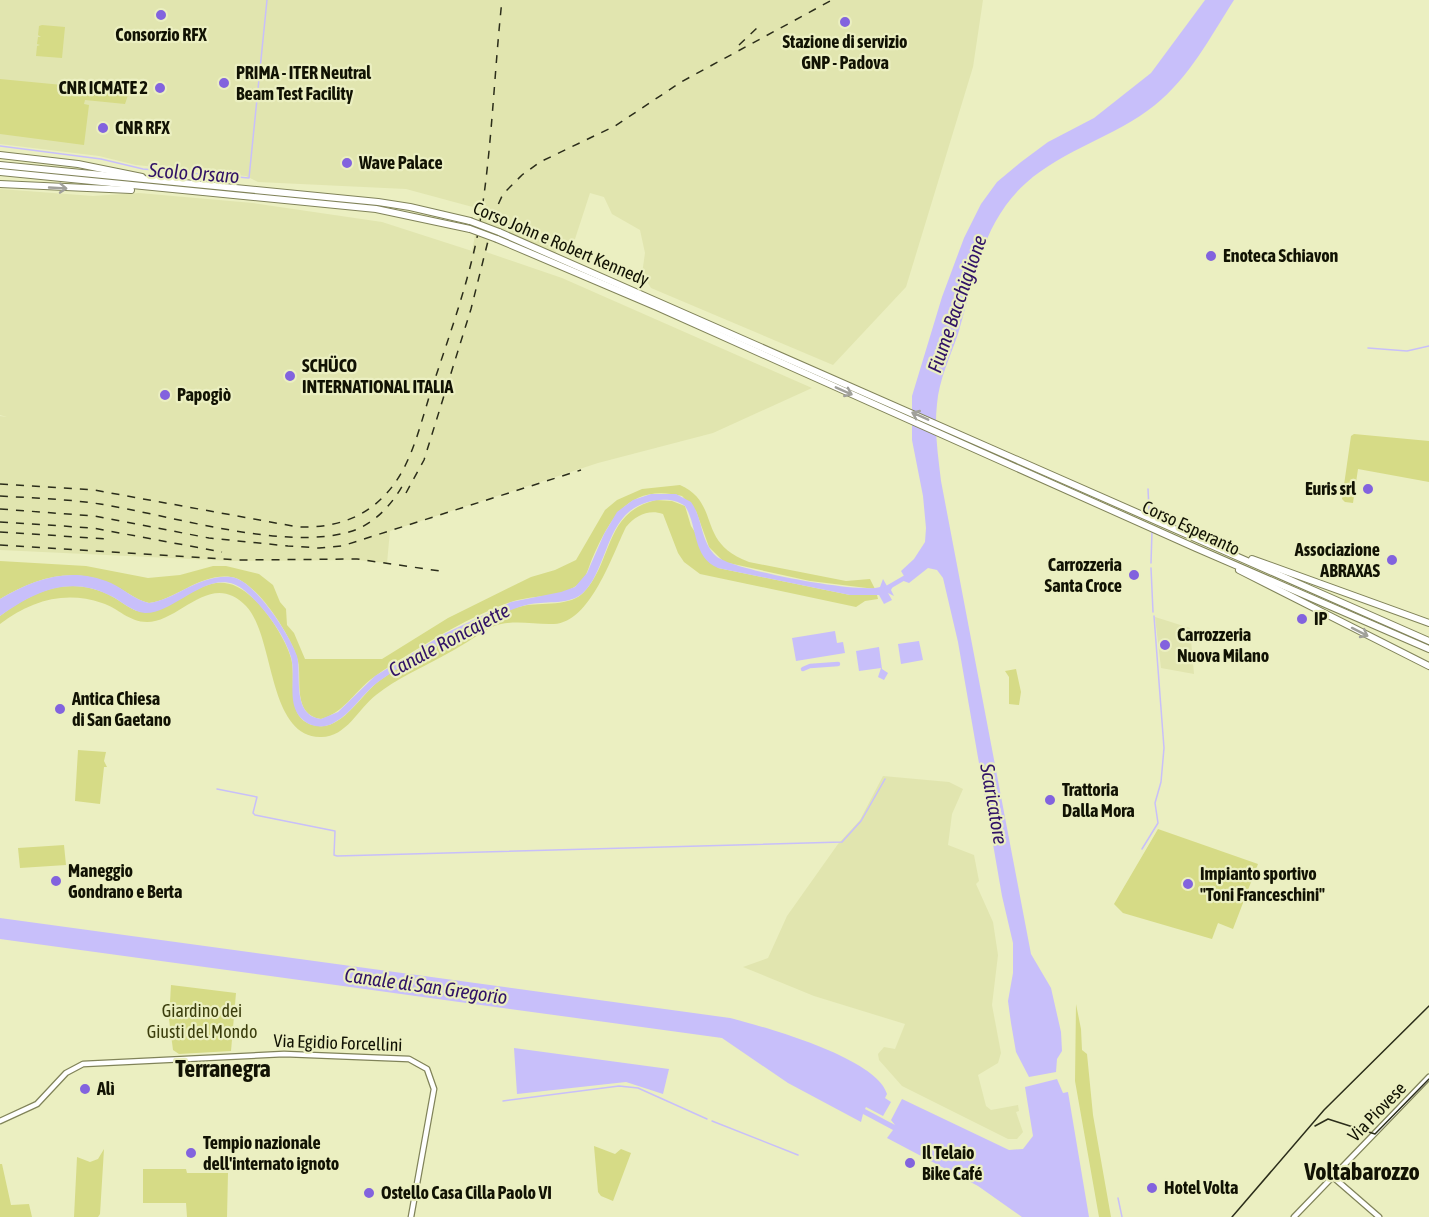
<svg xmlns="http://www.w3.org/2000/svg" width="1429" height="1217" viewBox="0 0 1429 1217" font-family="'Asap Condensed',sans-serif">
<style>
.built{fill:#e1e5af}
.green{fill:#d6db86}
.water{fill:#c8bffa}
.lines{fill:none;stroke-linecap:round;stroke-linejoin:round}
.stream{stroke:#c8bffa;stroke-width:1.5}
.canal{stroke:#c8bffa;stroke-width:4.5}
.tertiary-casing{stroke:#808359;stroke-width:7}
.secondary-casing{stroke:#808359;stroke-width:7}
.trunk-casing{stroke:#808359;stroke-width:8}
.tertiary{stroke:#fff;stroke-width:4.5}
.secondary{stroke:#fff;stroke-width:4.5}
.trunk{stroke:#fff;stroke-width:6}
.tram{stroke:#2b2d1a;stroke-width:1.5}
.rail{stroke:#2b2d1a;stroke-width:1.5;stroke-dasharray:8 8;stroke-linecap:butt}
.trunk-bridge-casing{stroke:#808359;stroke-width:8;stroke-linecap:butt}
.trunk-bridge{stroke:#fff;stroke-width:6}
.oneway{stroke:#a0a09a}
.poi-dot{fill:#8263de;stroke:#ebefc1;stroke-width:2}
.labels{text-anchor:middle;stroke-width:4.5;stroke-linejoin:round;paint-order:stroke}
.poi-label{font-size:18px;font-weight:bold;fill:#111203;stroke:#ebefc1;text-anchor:start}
.street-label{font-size:18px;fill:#111203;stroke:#ebefc1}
.park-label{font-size:18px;fill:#3b3d0c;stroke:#ebefc1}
.water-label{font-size:20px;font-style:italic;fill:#301266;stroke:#ebefc1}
.district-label{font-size:24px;font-weight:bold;fill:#111203;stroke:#ebefc1}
</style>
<rect width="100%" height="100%" fill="#ebefc1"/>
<g class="built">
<polygon points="0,0 983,0 973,67 906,287 833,365 651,288 642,274 645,253 640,230 612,214 604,197 590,193 575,239 570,242 557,242 556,254 493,229 486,252 562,278 812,388 713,433 598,463 390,531 387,563 358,560 234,561 0,550 0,416 7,417 0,415 0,189 93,196 139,193 253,203 382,222 472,251 480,209 406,189 258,182 246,176 136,165 99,156 0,144"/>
<polygon points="1155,617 1190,628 1194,674 1161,668"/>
<polygon points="883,776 949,782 963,789 952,814 948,845 974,855 979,881 976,884 993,922 998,955 992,1005 1001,1053 998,1063 978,1075 986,1106 991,1110 1018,1105 1019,1111 1016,1112 1023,1132 1017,1139 1008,1139 902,1086 879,1060 878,1054 884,1047 895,1049 905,1024 814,996 743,967 768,958 787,916 838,844 860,820"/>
</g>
<g class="green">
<polygon points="42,25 65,27 62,58 36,56 37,46 40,45 37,44 38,37 41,37 38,35 39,26"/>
<polygon points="0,79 125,91 128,95 125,104 85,100 84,104 89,105 84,145 0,134"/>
<polygon points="1354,434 1429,441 1429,482 1358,469 1353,503 1345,502 1342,499 1351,436"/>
<path d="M 680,485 C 722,504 695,542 749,562 L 846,581 L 870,579 L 875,589 L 810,581 L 724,562 L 709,547 L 696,511 L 682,496 C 629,483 610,518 592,559 C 588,569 586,580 576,586 C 559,598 534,595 514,601 C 484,611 452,628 424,645 C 406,656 387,667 370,680 C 354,693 343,713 321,719 C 292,715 302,679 298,661 C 292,637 256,580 231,577 C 200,573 176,600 149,603 C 135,600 124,589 111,584 C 72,566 35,578 0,599 L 0,561 L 86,566 L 148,578 L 180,575 L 213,566 L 226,566 L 259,574 L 273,585 L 280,602 L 286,609 L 287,625 L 294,633 L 305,659 L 382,659 L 448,618 L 531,577 L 555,570 L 576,560 L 605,510 L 617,500 L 642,489 Z"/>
<path d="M 656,500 L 672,501 L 685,506 L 691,526 L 718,568 L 850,595 L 877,595 L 878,599 L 865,601 L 856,607 L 700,574 L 684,562 L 678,553 L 663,514 C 649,509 636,515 626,527 C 612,555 591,622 554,624 C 532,625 511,618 490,628 C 474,637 459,648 443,656 C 421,668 396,679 376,695 C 358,709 346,738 320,737 C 267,736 275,636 246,606 C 211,569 180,622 147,622 C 129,622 118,608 102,603 C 65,590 30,601 0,624 L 0,616 C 34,590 72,574 113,597 C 122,602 134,613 145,612 C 188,607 212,557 255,600 C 269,614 286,640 291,658 C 297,679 283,723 319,726 C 342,729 362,694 379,681 C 394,670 412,659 429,650 C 459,636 490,613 523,606 C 541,602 571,607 584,592 C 613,561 604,512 656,500 Z"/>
<polygon points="1016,669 1021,692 1019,705 1009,704 1009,677 1005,671"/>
<polygon points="78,750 106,752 104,761 107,767 104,767 100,804 75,801"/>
<polygon points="1158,829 1258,864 1233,929 1218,923 1212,939 1123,913 1114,904"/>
<polygon points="64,845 66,865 20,868 18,848"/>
<polygon points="171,985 236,993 231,1051 179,1054 173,1050 169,1019"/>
<polygon points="1076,1004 1081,1029 1082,1050 1087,1054 1093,1115 1111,1217 1099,1217 1075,1081"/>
<polygon points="594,1146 615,1154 621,1149 631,1153 613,1201 601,1196 598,1192"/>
<polygon points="104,1149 100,1214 98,1217 74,1217 77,1157 90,1162 98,1159"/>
<polygon points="0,1164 2,1164 11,1205 29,1204 32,1217 0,1217"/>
<polygon points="143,1169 186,1169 187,1173 228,1173 227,1217 187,1217 186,1203 143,1203"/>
</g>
<g class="water">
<path d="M 1205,0 L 1234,0 C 1211,36 1189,78 1155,105 C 1115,137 1064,149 1026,183 C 982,222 974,280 958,334 C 950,357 939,380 937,404 C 934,430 938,455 941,481 L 1031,954 L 1051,988 L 1061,1032 L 1062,1051 L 1057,1059 L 1056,1072 L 1029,1077 L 1016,1052 L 1011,1023 L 1008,1001 L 1013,973 L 1013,943 L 1002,896 L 958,642 L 943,578 L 937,570 L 928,568 L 909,583 L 901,580 L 904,576 L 901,571 L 914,559 L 925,542 L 926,528 L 923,496 L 912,440 L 912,396 L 942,297 L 964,238 L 981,204 L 997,182 L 1021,162 L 1048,142 L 1094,118 L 1151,73 Z"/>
<path d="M 651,494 L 676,494 L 691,502 C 703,518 700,541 716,556 C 731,570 861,594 880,587 L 883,579 L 887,586 L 893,586 L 891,590 L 894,596 L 888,593 L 892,600 L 884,604 L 879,595 L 850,595 L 718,568 C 692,557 698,526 685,506 C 670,495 644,500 630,511 C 606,530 604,573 583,593 C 570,605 547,601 531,604 C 519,606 508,611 497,616 C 456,635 414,656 378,682 C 363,693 352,713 335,722 C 328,727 317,728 309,724 C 283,710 297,679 291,657 C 284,634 263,606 245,591 C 212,562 176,614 145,613 C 133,612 122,602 113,597 C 71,574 35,591 0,616 L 0,599 C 35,578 72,566 111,583 C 124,589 135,600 149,603 C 175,600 199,574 231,577 C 254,579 290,635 297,656 C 302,675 291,715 321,719 L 338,712 L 375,676 L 444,634 L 511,602 L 561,592 L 575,587 L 587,573 L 604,534 L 617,512 L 633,500 Z"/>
<polygon points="835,631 837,643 843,642 845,653 796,661 792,638"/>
<polygon points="919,641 923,660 901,664 898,644"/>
<polygon points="879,647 882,669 888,673 884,680 878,677 881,668 859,671 856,651"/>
<path d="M 0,918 L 730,1018 C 765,1027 877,1058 887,1094 L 885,1098 L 891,1102 L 883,1116 L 866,1107 L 865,1109 L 895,1125 L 891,1120 L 902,1099 L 1009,1150 L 1023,1149 L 1033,1136 L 1025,1087 L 1057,1079 L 1063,1093 L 1068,1092 L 1089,1217 L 1022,1217 L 978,1186 L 887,1138 L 893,1130 L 863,1114 L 861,1122 L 788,1083 L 722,1038 L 0,939 Z"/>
<polygon points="514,1048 669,1069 663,1094 626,1082 517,1094"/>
</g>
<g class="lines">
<g class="stream">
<polyline points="0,146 101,159 143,169 249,178 267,0"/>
<polyline points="1368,348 1407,351 1429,346"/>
<polyline points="1148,489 1149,509"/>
<polyline points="1151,563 1152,531"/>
<polyline points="1151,568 1153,612"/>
<polyline points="217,789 257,797 253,813 255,815 335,831 334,855 337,856 842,842 861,821 885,779"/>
<polyline points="1142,849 1158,823 1155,803 1161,782 1164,748 1154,616"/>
<polyline points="503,1101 619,1086 638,1088 707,1119"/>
<polyline points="712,1121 798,1155"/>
<polyline points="1118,1198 1122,1217"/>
</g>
<g class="canal">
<polyline points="887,588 906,577"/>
<polyline points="803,669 810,666 838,664"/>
</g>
<defs>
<g id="tertiary">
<polyline points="0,1121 37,1104 66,1073 83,1064 284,1054 409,1059 427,1069 434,1089 411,1217"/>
<polyline points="1333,1177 1379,1217"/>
</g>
<polyline id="secondary" points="1294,1217 1429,1077"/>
<g id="trunk">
<polyline points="0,155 78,164 142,177"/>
<polyline points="0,165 378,202 410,207 470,221"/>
<polyline points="0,172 376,209 470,229"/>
<polyline points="0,184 131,190"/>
<polyline points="499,232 1429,641"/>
<polyline points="497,239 657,307 1196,548 1429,649"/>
<polyline points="1252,559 1429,623"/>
<polyline points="1239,570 1429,666"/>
</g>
</defs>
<use href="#tertiary" class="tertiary-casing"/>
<use href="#secondary" class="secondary-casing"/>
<use href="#trunk" class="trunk-casing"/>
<use href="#tertiary" class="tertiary"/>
<use href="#secondary" class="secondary"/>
<use href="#trunk" class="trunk"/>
<g class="tram">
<polyline points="1315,1126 1328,1119 1375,1134 1429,1079"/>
<polyline points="1232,1217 1324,1110 1429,1006"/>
</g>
<g class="rail">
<polyline points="739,45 757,28"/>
<polyline points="485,233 503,194 522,175 540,162 615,126 681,82 832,0"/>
<path d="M 0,484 L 94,490 L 298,527 C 331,528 362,520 385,495 C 412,467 420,424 432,388 C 450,333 470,279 480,222 C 492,149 494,74 502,0"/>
<polyline points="406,493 424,460 471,309 492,225"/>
<path d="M 0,496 C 33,498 67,499 100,504 C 170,515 282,551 349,532 C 374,525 393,504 405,481"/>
<polyline points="0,509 94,516 209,538 288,546 319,548 342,546 581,470"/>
<polyline points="0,522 93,528 222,552"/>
<polyline points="0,532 108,539"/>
<polyline points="0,545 238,560 357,559 440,571"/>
</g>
<defs>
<g id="trunk-bridge">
<polyline points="470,221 499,232"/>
<polyline points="470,229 497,239"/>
</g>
</defs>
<use href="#trunk-bridge" class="trunk-bridge-casing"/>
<use href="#trunk-bridge" class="trunk-bridge"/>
</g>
<defs><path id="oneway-shaft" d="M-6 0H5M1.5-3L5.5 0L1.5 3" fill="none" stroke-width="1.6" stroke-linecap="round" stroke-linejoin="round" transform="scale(1.5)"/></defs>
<g class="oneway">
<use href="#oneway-shaft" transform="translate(58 188) rotate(3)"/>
<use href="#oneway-shaft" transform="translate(844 391) rotate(24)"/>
<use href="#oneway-shaft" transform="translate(920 416) rotate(-156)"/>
<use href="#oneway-shaft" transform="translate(1360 632) rotate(27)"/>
</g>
<g class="poi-dot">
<circle cx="161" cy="15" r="6"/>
<circle cx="845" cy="22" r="6"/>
<circle cx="224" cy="83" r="6"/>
<circle cx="160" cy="88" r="6"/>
<circle cx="103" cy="128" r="6"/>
<circle cx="347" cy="163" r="6"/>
<circle cx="1211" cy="256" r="6"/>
<circle cx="290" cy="376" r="6"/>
<circle cx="165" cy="395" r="6"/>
<circle cx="1368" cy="489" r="6"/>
<circle cx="1392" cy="560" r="6"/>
<circle cx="1134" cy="575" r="6"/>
<circle cx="1302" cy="619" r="6"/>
<circle cx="1165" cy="645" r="6"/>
<circle cx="60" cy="709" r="6"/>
<circle cx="1050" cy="800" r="6"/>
<circle cx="56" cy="881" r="6"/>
<circle cx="1188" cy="884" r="6"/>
<circle cx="85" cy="1089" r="6"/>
<circle cx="191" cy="1153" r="6"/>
<circle cx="910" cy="1163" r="6"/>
<circle cx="1152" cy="1188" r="6"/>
<circle cx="369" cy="1193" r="6"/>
</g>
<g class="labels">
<g class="poi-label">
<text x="161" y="41" text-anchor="middle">Consorzio RFX</text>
<text x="845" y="48" text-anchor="middle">Stazione di servizio<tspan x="845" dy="21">GNP - Padova</tspan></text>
<text x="236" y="79">PRIMA - ITER Neutral<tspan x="236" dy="21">Beam Test Facility</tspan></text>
<text x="148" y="94" text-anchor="end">CNR ICMATE 2</text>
<text x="115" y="134">CNR RFX</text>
<text x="359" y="169">Wave Palace</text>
<text x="1223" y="262">Enoteca Schiavon</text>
<text x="302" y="372">SCHÜCO<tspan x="302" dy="21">INTERNATIONAL ITALIA</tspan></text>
<text x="177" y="401">Papogiò</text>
<text x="1356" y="495" text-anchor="end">Euris srl</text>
<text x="1380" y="556" text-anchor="end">Associazione<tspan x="1380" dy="21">ABRAXAS</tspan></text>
<text x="1122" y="571" text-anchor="end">Carrozzeria<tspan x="1122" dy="21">Santa Croce</tspan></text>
<text x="1314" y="625">IP</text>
<text x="1177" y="641">Carrozzeria<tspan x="1177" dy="21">Nuova Milano</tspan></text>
<text x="72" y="705">Antica Chiesa<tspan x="72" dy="21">di San Gaetano</tspan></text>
<text x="1062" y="796">Trattoria<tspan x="1062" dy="21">Dalla Mora</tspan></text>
<text x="68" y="877">Maneggio<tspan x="68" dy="21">Gondrano e Berta</tspan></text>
<text x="1200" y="880">Impianto sportivo<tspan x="1200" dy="21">"Toni Franceschini"</tspan></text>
<text x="97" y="1095">Alì</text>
<text x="203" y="1149">Tempio nazionale<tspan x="203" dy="21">dell'internato ignoto</tspan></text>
<text x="922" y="1159">Il Telaio<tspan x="922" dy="21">Bike Café</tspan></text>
<text x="1164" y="1194">Hotel Volta</text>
<text x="381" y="1199">Ostello Casa Cilla Paolo VI</text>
</g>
<g class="street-label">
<text transform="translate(561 244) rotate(23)" y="6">Corso John e Robert Kennedy</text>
<text transform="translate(1191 528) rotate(25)" y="6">Corso Esperanto</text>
<text transform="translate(338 1043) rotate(2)" y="6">Via Egidio Forcellini</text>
<text transform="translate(1377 1112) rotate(-46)" y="6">Via Piovese</text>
</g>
<g class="park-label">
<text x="202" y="1017">Giardino dei<tspan x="202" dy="21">Giusti del Mondo</tspan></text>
</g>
<g class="water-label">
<text transform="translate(194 173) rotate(4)" y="7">Scolo Orsaro</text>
<text transform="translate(957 304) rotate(-71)" y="7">Fiume Bacchiglione</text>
<text transform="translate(449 640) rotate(-28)" y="7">Canale Roncajette</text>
<text transform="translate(994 804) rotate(80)" y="7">Scaricatore</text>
<text transform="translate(426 986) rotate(8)" y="7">Canale di San Gregorio</text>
</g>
<g class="district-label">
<text x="223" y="1077">Terranegra</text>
<text x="1362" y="1180">Voltabarozzo</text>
</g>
</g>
</svg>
